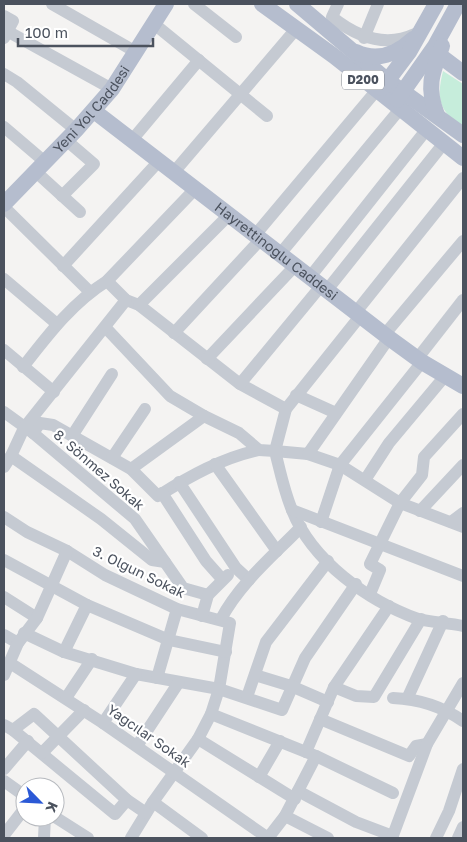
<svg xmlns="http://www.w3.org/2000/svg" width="467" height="842" viewBox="0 0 467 842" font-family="'Golos Text',sans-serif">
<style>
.green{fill:#c6eddb}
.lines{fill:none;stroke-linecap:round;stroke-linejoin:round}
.minor{stroke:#c5cad2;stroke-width:12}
.major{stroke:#b5bdce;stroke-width:16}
.labels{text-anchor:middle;stroke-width:4.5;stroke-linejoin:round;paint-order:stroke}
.shield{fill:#fff;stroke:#81868e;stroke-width:1}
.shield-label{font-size:12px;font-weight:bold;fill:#4b525e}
.street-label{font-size:14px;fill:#4b525e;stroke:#fff}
</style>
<rect width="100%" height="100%" fill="#f4f3f2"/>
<path class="green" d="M 443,71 L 463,84 L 463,128 C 439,110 436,100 443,71 Z"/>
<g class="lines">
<g class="minor">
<polyline points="52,4 136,52"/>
<polyline points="194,4 236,37"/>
<path d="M 338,4 L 332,17 C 357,37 385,48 415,34"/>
<polyline points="4,16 13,21 4,38"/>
<polyline points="153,23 267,116"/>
<polyline points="7,31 112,89"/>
<polyline points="364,38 378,4"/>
<polyline points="4,74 17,82 76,130"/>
<polyline points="4,127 45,162"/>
<polyline points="132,140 199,60"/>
<polyline points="35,171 80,212"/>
<polyline points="174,172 296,29"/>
<polyline points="62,196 94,164 66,140"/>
<polyline points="4,207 90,292"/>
<polyline points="256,234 376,91"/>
<polyline points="280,254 400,109"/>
<polyline points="63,266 159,161"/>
<polyline points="310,277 427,129"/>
<polyline points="4,279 57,324"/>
<polyline points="107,281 126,300 139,305 240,384 286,409"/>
<polyline points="327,290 444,143"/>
<polyline points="139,305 230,214"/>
<polyline points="356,312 463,178"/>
<polyline points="361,315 286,409 275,451 308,454 340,465 400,503 463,527"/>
<path d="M 105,327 L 170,396 L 204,416 L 239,433 L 259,450 L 275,451 C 280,471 284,491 292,510 C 312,561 368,601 418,619 C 429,622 450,623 463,626"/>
<polyline points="174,333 261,239"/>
<polyline points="385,334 463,241"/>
<polyline points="4,350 54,392"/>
<polyline points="207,359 295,266"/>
<polyline points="417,359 463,300"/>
<path d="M 23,367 C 48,335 72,303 107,281 L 196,188"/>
<polyline points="240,384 321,286"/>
<polyline points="296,395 336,413"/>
<polyline points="4,412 33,433 135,519 183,588 208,595"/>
<path d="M 33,433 L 40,423 L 53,425 L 131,469 L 158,496 C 190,476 222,458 259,450"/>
<polyline points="72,436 112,374"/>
<polyline points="308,454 389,338"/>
<polyline points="11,456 101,519 152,560 165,562"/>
<polyline points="112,458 145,409"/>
<polyline points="215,464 277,551"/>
<polyline points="4,467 11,456 24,428 126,300"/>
<polyline points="131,469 204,416"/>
<polyline points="365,480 389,443 445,376"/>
<polyline points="179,482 236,568 249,580"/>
<polyline points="162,493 206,561 222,579"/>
<polyline points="292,510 463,576"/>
<polyline points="420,511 463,465"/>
<polyline points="4,517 27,532 67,551 105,575 177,609 230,623 219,689 211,714 198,739 153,802 131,838"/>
<polyline points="321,522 340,465 422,362"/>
<polyline points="451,522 463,513"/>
<polyline points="4,560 87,605 169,640 226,652"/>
<polyline points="370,594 380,570 370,564 400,503 422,475 424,457 463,414"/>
<polyline points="4,597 37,618"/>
<polyline points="202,616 208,595 228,575"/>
<path d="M 221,619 C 240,583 273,556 301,527"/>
<polyline points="24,633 64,652 136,674 219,689 282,710 305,658 356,584"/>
<polyline points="4,635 18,643"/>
<polyline points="64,652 87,605"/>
<polyline points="10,663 103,723 268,838"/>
<polyline points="4,675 18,643 37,618 67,551"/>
<polyline points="255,675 291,686 328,702"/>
<polyline points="157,678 177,609"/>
<polyline points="334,687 356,696 374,697 421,619"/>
<polyline points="247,697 266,642 328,561"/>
<polyline points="66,698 92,659"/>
<path d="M 393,698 C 418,699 443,707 463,721"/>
<polyline points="407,699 443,621"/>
<polyline points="211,714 316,756 393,793"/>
<polyline points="320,719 409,756 416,746 427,744"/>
<polyline points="103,723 136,674"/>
<polyline points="4,725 13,730 34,714 127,800 146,813"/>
<polyline points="13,730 115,814 127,800"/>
<polyline points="198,739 295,799"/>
<polyline points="137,746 179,682"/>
<polyline points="306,752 334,687 389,606"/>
<polyline points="42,753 84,710"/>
<polyline points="4,769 28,741"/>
<polyline points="259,777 280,741"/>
<polyline points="4,781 25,796"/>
<polyline points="298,791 356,822 393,836"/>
<polyline points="153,802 202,838"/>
<polyline points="285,816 328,838"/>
<polyline points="55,817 88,838"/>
<polyline points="4,835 25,808"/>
<polyline points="44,838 45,817"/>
<polyline points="268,838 285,816 316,756"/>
<polyline points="392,838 427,744 463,683"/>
<polyline points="436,838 449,811 463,769"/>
<polyline points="458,838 463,827"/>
</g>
<g class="major">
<polyline points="262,4 334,56 463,158"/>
<polyline points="297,4 388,81 463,135"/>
<path d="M 356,52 C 377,62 397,54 413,39"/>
<polyline points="439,55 463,73"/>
<polyline points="382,88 409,52 436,4"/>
<polyline points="397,100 435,46 458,4"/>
<path id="s1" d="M 94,111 L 389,338 L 422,362 L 463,386"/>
<path d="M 437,115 C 426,87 432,73 442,46"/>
<path id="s2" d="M 4,204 L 76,130 L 112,89 L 166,4"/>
</g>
</g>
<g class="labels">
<rect class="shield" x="342" y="70.5" width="42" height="19" rx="4"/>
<g class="shield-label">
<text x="363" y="84">D200</text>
</g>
<g class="street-label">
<text dy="5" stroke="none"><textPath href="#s2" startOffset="129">Yeni Yol Caddesi</textPath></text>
<text dy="5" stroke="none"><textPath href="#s1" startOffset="230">Hayrettinoğlu Caddesi</textPath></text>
<text transform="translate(99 470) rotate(41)" y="5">8. Sönmez Sokak</text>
<text transform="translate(139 572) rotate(26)" y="5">3. Olgun Sokak</text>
<text transform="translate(149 736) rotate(35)" y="5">Yağcılar Sokak</text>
</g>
</g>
<rect width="467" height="842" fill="none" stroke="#4b525e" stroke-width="10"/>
<g transform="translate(40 802) rotate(114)"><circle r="24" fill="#ffffff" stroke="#b7babf"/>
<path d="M0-4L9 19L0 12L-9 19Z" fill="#2b59d6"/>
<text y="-8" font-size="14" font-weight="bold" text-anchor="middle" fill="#4b525e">K</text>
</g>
<path d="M18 38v8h135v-8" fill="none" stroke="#4b525e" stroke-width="2.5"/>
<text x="25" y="38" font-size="15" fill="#4b525e" stroke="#ffffff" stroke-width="4" paint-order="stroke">100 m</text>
</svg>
